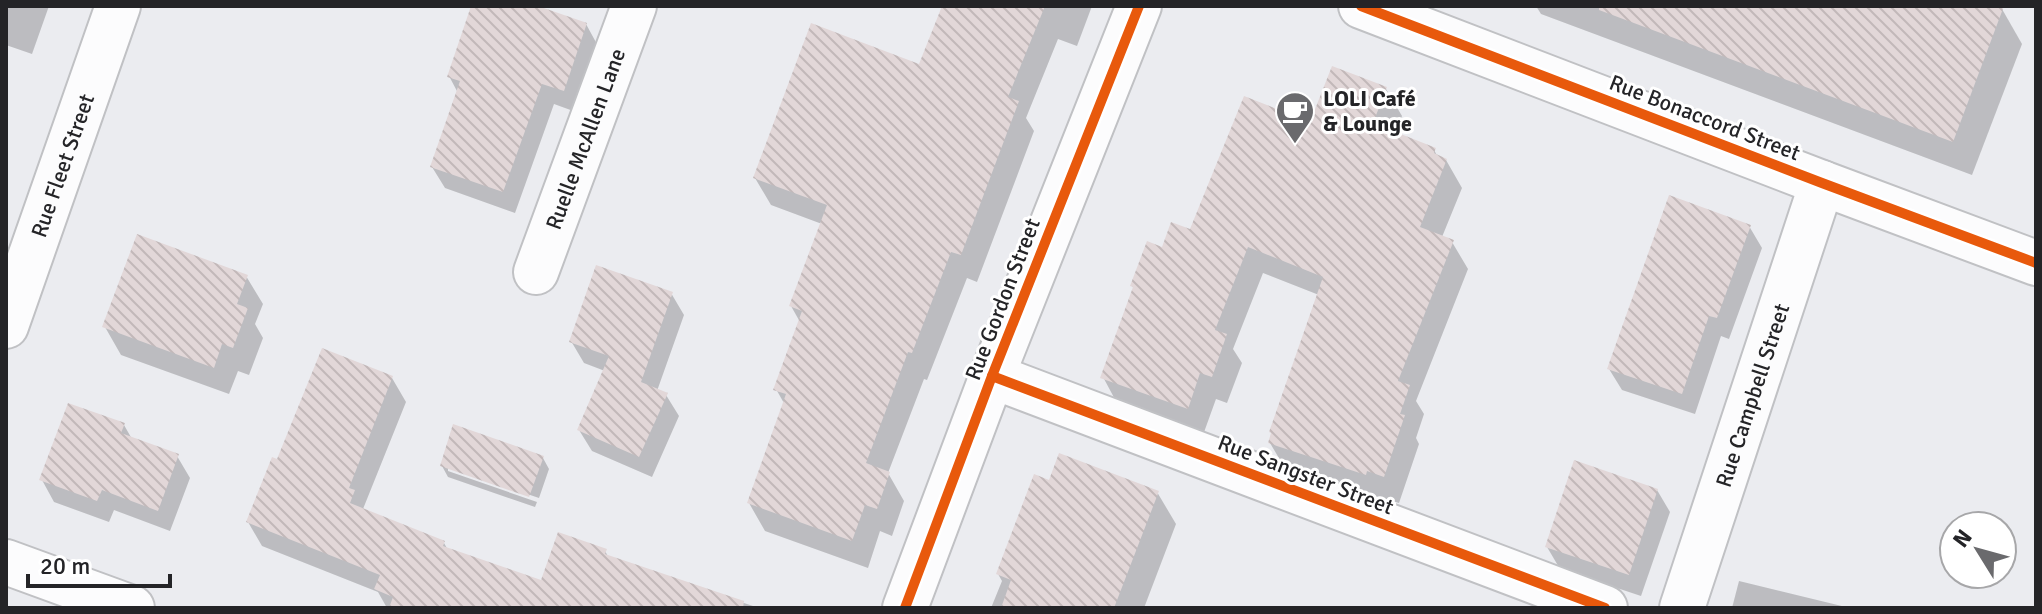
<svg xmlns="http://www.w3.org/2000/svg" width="2042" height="614" viewBox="0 0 2042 614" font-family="Signika,sans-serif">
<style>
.shadow{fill:#0003}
.building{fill:url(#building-back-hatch)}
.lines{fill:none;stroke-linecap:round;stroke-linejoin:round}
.street-casing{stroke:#c0c1c4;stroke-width:48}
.secondary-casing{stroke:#c0c1c4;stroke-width:48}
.street{stroke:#fcfcfd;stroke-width:44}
.secondary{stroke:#fcfcfd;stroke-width:44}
.cycleway-casing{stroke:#fff;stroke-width:15}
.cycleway{stroke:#e8590c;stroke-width:10}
.labels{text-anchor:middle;stroke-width:6;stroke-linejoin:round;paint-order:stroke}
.poi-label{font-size:22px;font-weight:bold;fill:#242427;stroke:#fff;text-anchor:start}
.street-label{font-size:22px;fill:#242427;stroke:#fff}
</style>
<defs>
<pattern id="building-back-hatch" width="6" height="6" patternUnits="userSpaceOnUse" patternTransform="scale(2)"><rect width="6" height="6" fill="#e2d7d8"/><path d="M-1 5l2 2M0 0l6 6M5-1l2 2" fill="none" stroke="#c2b8b9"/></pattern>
</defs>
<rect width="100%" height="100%" fill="#ebecf0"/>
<g class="shadow">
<polygon points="6,6 49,6 32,54 6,45"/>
<polygon points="473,6 532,6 586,24 598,46 576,112 554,104 515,213 445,188 432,167 458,93 449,76"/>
<polygon points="944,6 1092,6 1077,46 1058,39 1026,118 1034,131 977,282 967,278 927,380 924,379 888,473 904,501 892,536 880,531 868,568 765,531 749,503 785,405 776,389 800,322 791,306 822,224 771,205 755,178 921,67"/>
<polygon points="1536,6 1993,6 2002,9 2022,44 1972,175 1541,14"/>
<polygon points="1386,89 1402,116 1395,134 1434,150 1438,157 1446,160 1462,188 1442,237 1452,242 1468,269 1416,401 1424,414 1416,438 1419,444 1399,503 1383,498 1382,501 1286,470 1270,443 1319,295 1263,273 1233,349 1242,363 1227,403 1216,399 1203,435 1118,405 1103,377 1134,289 1132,286 1163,249 1191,231 1311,124"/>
<polygon points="1749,226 1762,248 1729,339 1721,336 1695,414 1622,390 1609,369"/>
<polygon points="246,276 263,304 255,324 263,338 249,375 238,371 229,394 121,355 105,327"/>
<polygon points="671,293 684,315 657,391 666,395 679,416 652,477 592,451 579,430 605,371 584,363 571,341"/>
<polygon points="392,378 406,402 363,509 444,543 448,550 542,583 605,551 609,558 759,608 387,608 378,592 262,546 248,522 278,462"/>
<polygon points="124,425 132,439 177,456 190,478 170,531 114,510 109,522 54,502 42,480"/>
<polygon points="543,458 549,469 539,498 448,467 448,471 537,502 535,507 448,477 442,466"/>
<polygon points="1050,482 1157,492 1176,524 1144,608 991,608 1002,581 998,574"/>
<polygon points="1657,490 1670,512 1641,596 1560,569 1547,547"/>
<polygon points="1739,581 1850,608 1732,608"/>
</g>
<g class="building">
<polygon points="471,6 538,6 587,23 564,91 542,84 503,192 430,167 460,81 447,77"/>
<polygon points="942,6 1045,6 1008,97 1019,101 961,255 951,252 912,353 908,352 866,463 890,472 877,509 865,505 852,541 747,503 786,394 773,390 802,311 789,306 827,205 753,178 811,23 919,64"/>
<polygon points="1599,6 2004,6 1953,142 1599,10"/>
<polygon points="1332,66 1387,87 1373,123 1436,148 1434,153 1447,159 1420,227 1454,240 1398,381 1410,385 1400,414 1405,415 1384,477 1367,471 1366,475 1268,443 1271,433 1269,432 1323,277 1248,247 1215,330 1227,334 1212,377 1200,373 1188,409 1100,378 1133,287 1130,286 1147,241 1162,247 1171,222 1190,229 1244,96 1310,122"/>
<polygon points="1669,195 1751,225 1717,318 1709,316 1682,394 1607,369"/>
<polygon points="137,234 248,275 237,304 248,308 233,348 222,344 214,368 102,327"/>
<polygon points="596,265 673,292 641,382 668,393 639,457 577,430 609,356 569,342"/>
<polygon points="322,348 393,376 349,488 355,490 350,503 445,541 443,546 541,580 558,532 607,549 605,554 744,601 743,608 389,608 393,597 374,589 380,575 246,522 272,457 277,459"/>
<polygon points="68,403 125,423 121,433 179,454 158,511 102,490 97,501 39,480"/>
<polygon points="453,424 544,456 529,497 440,466"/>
<polygon points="1059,453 1159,491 1114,608 1001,608 1011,580 996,574 1034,474 1049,480"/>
<polygon points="1574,460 1658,489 1629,575 1545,547"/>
</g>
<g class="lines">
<defs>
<g id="street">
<polyline points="1361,6 1822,183 2036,263"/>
<path id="s1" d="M 536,272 L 634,6"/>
<path id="s2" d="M 6,326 L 118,6"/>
<polyline points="992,376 1605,608"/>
<polyline points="905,608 992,376 1139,6"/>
<path id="s3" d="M 1682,608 L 1822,183"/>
</g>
<polyline id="secondary" points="6,562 132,608"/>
</defs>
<use href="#street" class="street-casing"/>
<use href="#secondary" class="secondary-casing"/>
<use href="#street" class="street"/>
<use href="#secondary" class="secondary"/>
<defs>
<g id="cycleway">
<polyline points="1361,6 1822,183 2036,263"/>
<polyline points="992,376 1605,608"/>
<polyline points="905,608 992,376 1139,6"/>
</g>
</defs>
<use href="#cycleway" class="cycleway-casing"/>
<use href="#cycleway" class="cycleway"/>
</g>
<defs>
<symbol id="cafe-pin" viewBox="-11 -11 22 30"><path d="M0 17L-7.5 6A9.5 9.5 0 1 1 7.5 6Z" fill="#6a6a6d" stroke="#fff"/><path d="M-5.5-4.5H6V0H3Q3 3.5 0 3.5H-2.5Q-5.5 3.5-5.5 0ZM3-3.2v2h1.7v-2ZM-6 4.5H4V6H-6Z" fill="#fff"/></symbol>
</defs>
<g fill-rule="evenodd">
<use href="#cafe-pin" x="1273" y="89" width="44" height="60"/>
</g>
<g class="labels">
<g class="poi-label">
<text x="1323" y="106">LOLI Café<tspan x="1323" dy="25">&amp; Lounge</tspan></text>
</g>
<g class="street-label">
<text transform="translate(1705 117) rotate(21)" y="8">Rue Bonaccord Street</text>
<text dy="8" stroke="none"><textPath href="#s1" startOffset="142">Ruelle McAllen Lane</textPath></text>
<text dy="8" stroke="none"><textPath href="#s2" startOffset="170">Rue Fleet Street</textPath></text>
<text transform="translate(1002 299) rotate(-69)" y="8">Rue Gordon Street</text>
<text dy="8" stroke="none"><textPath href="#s3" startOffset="224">Rue Campbell Street</textPath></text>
<text transform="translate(1306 474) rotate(21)" y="8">Rue Sangster Street</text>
</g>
</g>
<rect width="2042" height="614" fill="none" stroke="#242427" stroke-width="16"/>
<g transform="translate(1978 550) rotate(307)"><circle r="38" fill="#ffffff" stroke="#a7a7a9" stroke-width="2"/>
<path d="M0-6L14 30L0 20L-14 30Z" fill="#6a6a6d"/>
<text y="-12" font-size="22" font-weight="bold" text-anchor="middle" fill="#242427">N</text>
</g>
<path d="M28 574v12h142v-12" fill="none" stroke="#242427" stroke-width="4"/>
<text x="40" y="574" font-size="24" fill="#242427" stroke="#ffffff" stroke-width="6" paint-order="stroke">20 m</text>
</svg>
